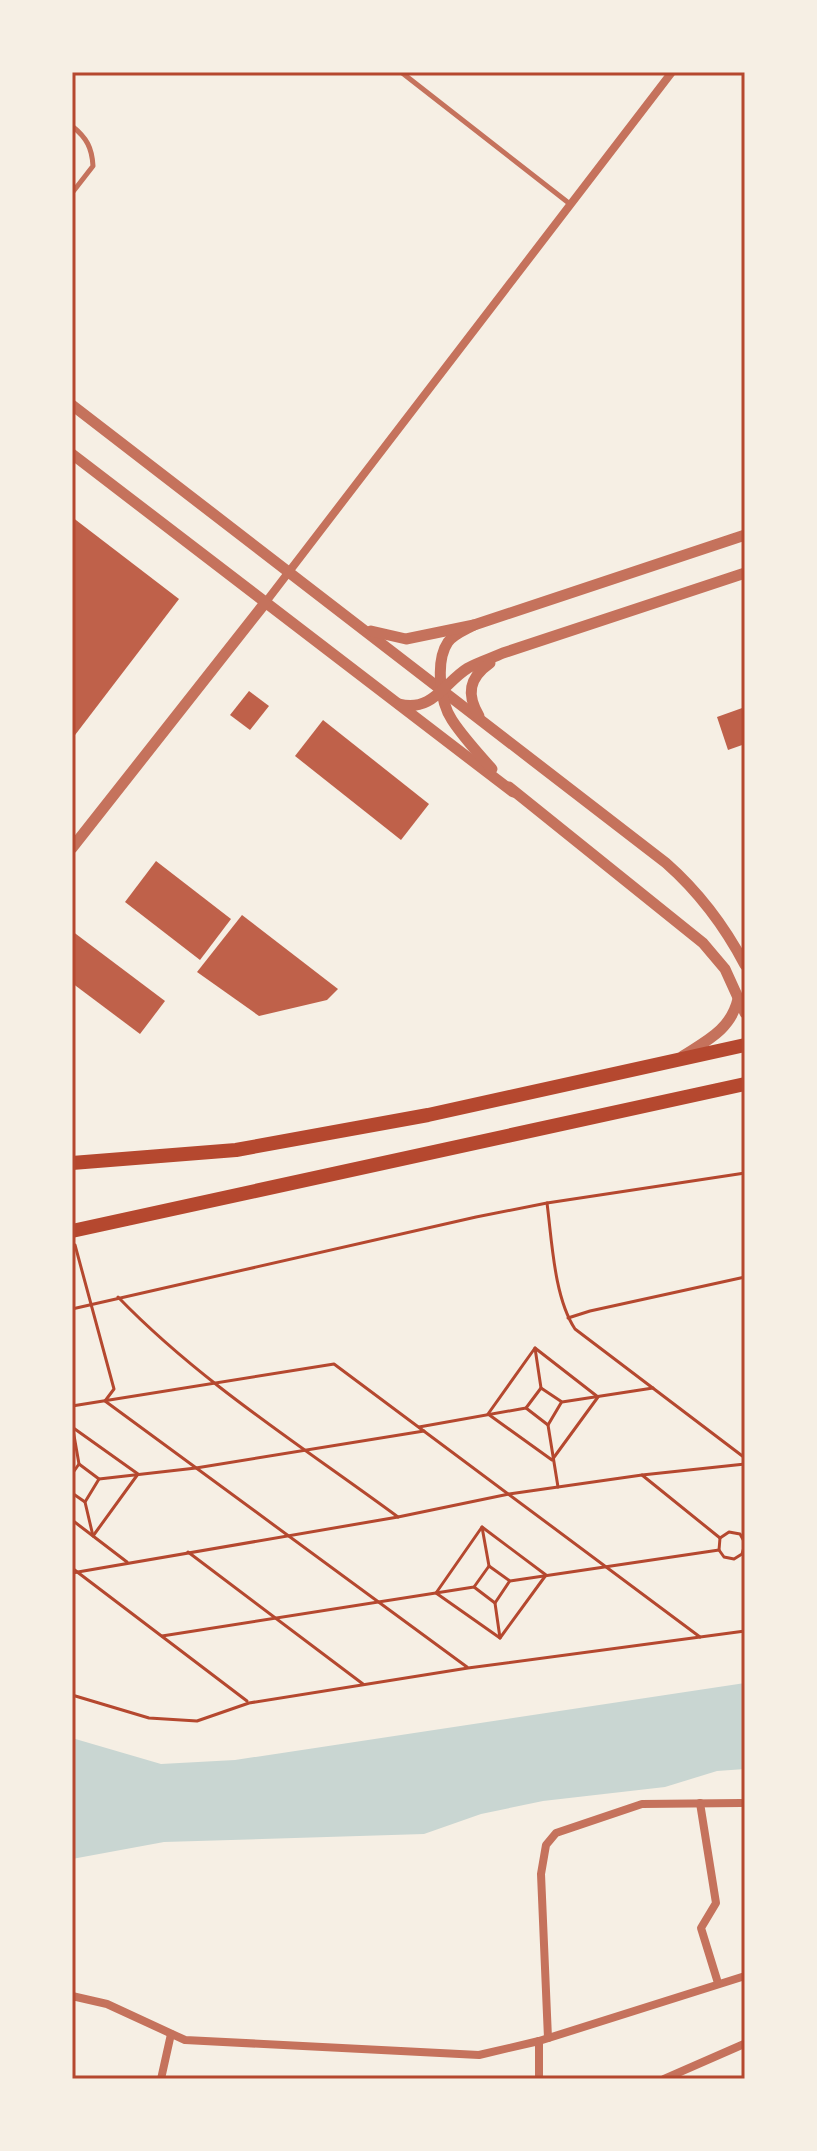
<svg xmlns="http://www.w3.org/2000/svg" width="817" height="2151" viewBox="0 0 817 2151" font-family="'Asap Condensed',sans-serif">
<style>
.water{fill:#c9d6d2}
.building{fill:#bf614a}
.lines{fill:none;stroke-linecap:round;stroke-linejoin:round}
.path{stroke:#b5482f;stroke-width:3}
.service{stroke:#c5725c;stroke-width:5}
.minor{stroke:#c5725c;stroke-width:8}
.tertiary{stroke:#c5725c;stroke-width:11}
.primary{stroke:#b5482f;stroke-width:14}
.neatline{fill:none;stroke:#b5482f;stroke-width:3}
</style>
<rect width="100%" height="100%" fill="#f6efe4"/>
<polygon class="water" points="745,1683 745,1769 717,1771 665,1787 543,1801 481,1814 424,1834 164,1842 72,1859 72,1738 161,1764 235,1760"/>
<g class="building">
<polygon points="72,517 179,599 72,739"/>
<polygon points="249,691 269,706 250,730 230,715"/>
<polygon points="745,707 745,744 728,750 717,717"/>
<polygon points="323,720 429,804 401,840 295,756"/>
<polygon points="156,861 231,919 200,960 125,902"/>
<polygon points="242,915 338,989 327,1000 259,1016 197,972"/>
<polygon points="72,931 165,1001 140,1034 72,983"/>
</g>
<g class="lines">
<g class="path">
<path d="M 547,1203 C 552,1241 554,1297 575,1329 L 745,1458"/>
<polyline points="75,1245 114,1389 105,1401 467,1667"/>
<path d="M 118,1297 C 200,1382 303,1447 398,1517"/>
<polyline points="72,1309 476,1217 547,1203 745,1173"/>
<polyline points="568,1318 590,1311 745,1277"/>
<polygon points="535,1348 598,1397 552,1460 488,1414"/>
<polyline points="535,1348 541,1388"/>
<polyline points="72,1406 334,1364 700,1637"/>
<polyline points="526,1408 548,1425 561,1403"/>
<polyline points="72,1424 79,1464 99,1479 85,1502 93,1536 127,1562"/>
<polyline points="548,1425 558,1487"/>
<polyline points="72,1427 138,1474 93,1536 72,1520"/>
<polyline points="419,1427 526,1408 541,1388 562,1402 653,1388"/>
<polyline points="72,1474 79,1464"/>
<polyline points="642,1475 720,1538"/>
<polyline points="99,1479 196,1468 424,1431"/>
<polyline points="72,1493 85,1502"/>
<polygon points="482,1527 546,1575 500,1638 436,1593"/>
<polyline points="482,1527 489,1566"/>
<polyline points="745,1543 740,1534 729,1532 720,1538 719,1550 724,1557 734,1559 742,1554 745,1544"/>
<polyline points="188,1552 363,1684"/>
<polyline points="72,1568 247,1701"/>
<polyline points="72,1573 398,1517 509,1494 642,1475 745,1464"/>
<polyline points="474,1587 495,1603 509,1582"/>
<polyline points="495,1603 500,1638"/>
<polyline points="162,1636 474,1587 489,1566 510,1581 719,1550"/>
<polyline points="72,1695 149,1718 197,1721 249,1703 468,1668 745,1631"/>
</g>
<g class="service">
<polyline points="401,72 570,204"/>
<path d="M 72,126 C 87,138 92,148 93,166 L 72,193"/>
</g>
<g class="minor">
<polyline points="265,603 672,72"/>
<polyline points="700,1803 716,1903 701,1928 718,1983"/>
<polyline points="72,1996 107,2004 185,2040 479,2055 539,2041 745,1976"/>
<polyline points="548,2038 541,1874 546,1845 556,1833 642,1804 741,1803"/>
<polyline points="539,2041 539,2079"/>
<polyline points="161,2079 171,2034"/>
<polyline points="664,2079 744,2044"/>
</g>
<g class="tertiary">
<path d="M 72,405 L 666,863 C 700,893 724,925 745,965"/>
<polyline points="72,454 513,792"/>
<path d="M 474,625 C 465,630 454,634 448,642 C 435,661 440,702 452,720 C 463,737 478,753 492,769"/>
<polyline points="371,631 406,639 474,625 745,535"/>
<path d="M 399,704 C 432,713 445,682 468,668 C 479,662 492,658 503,653 L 745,573"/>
<path d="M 479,716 C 466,694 469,678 490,663"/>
<polyline points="509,787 703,943 725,969 745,1013"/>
<polyline points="72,848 265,603"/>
<path d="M 683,1056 C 708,1040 731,1029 738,999"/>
</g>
<g class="primary">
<polyline points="72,1163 236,1150 428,1115 745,1045"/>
<polyline points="72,1231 745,1084"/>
</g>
</g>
<rect width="817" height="2151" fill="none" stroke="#f6efe4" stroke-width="148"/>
<rect x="74" y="74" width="669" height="2003" class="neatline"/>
</svg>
